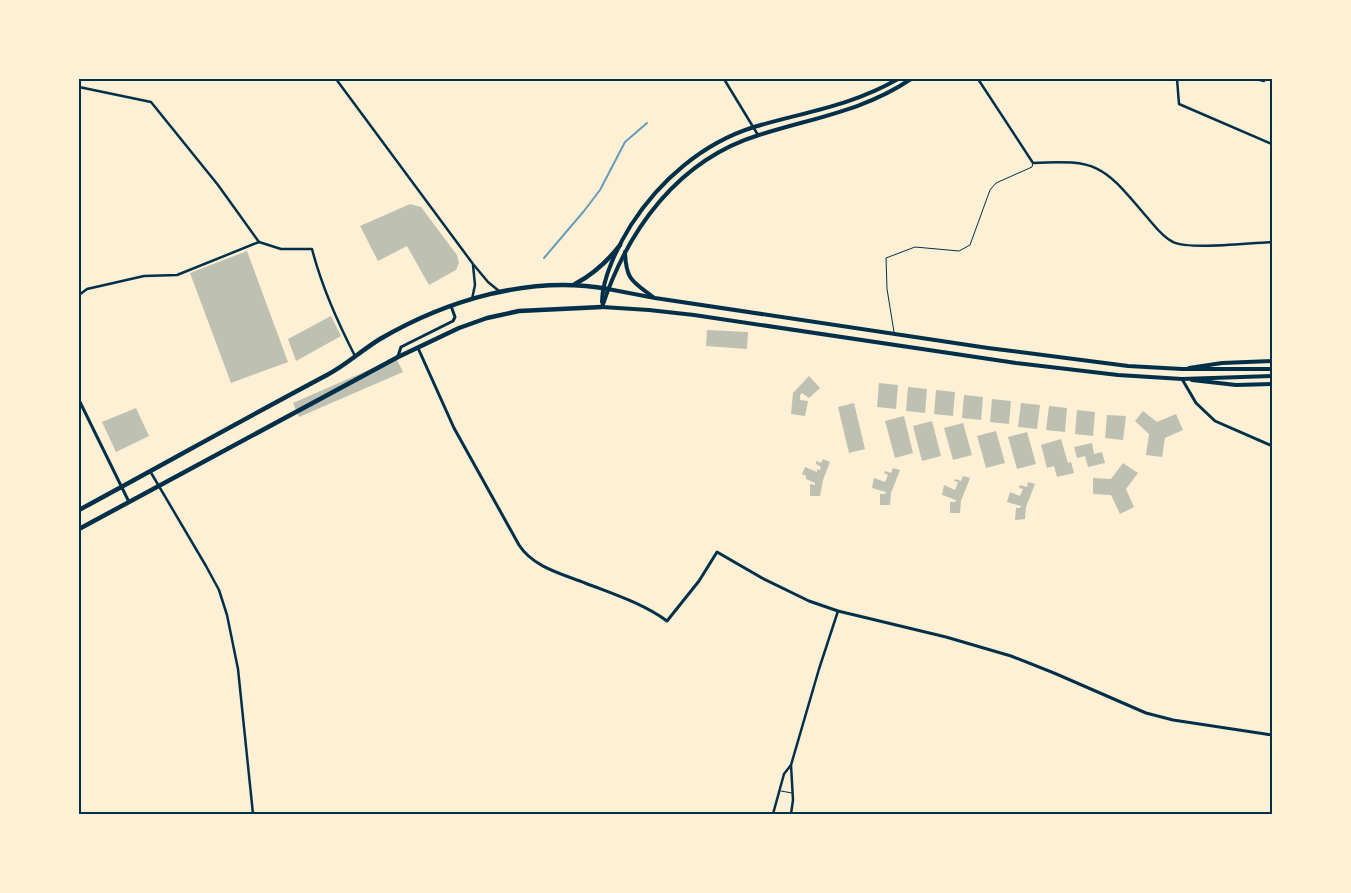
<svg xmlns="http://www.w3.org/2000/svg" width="1351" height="893" viewBox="0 0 1351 893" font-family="Karla,sans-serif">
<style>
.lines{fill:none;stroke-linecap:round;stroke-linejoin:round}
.stream{stroke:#669bbc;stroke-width:2}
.building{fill:#bec0b2}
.service{stroke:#003049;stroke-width:1}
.minor{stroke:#003049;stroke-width:2.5}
.tertiary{stroke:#003049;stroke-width:3}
.secondary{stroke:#003049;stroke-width:4}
.primary{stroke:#003049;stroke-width:4}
.trunk{stroke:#003049;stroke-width:4.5}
.neatline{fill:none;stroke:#003049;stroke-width:2}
</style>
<rect width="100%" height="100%" fill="#fdf0d5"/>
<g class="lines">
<polyline class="stream" points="544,258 584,211 600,190 625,142 647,123"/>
</g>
<g class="building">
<polygon points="410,204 421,207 457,255 459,263 456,270 429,285 407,246 378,261 360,226"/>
<polygon points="247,251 288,362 231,383 190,273"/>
<polygon points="331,316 341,336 296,361 288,339"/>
<polygon points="707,330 748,332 747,349 706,346"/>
<polygon points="396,358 403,372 299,417 293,403"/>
<polygon points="809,376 820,388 809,398 802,393 800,395 800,400 808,401 805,416 791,414 793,393"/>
<polygon points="879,383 898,385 896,409 877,407"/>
<polygon points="908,387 927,389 925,413 906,411"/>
<polygon points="936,390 955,392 953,416 934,414"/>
<polygon points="964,395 983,397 981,420 962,418"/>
<polygon points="992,399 1011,401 1009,424 990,422"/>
<polygon points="854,403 865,449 849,453 838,407"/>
<polygon points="1021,403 1040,405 1037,429 1018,427"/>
<polygon points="1049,406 1067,408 1065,432 1046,430"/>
<polygon points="136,408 149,436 116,452 102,422"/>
<polygon points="1077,410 1095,412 1093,436 1075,434"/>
<polygon points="1143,411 1157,422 1176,414 1183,430 1165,438 1162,457 1146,455 1149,434 1135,421"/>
<polygon points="1107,415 1126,416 1123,440 1105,438"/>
<polygon points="904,416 913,453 895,458 885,421"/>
<polygon points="932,421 941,456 922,461 913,426"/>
<polygon points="963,423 972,455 953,460 944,428"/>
<polygon points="996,431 1005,463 986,468 977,436"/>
<polygon points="1027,432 1036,464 1017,469 1008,437"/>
<polygon points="1061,439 1068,463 1071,462 1074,473 1057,477 1054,466 1047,468 1041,445"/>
<polygon points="1092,443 1094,454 1102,452 1105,463 1088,467 1085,456 1077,458 1074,447"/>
<polygon points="823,459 830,462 823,480 820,496 810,496 810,484 815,485 815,483 806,479 806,476 802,474 805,467 817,472 817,469 820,470 821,467 816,464 816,461 821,463"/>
<polygon points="1123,463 1138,473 1126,489 1134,507 1120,514 1111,495 1093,494 1093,478 1111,479"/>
<polygon points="893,468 900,470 891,493 890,505 880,505 880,494 885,494 886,492 872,488 874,478 885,482 888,475 884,473 885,471 891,473"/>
<polygon points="963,476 970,478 961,501 960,513 950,513 950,502 955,502 956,500 942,495 944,485 955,490 958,482 954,481 955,479 961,481"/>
<polygon points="1028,482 1035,484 1026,507 1025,519 1015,520 1016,508 1020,508 1021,506 1007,502 1010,492 1020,496 1023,489 1019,488 1020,485 1027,487"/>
</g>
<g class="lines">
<g class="service">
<polyline points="894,332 887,289 886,258 915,247 959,251 970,245 990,190 996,183 1032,167 1033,163"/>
<polyline points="781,791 792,793"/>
</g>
<g class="minor">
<polyline points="336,79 473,264 488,282 499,291"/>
<polyline points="724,79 758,135"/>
<path d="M 978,79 L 1033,163 C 1100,159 1104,167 1146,216 C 1154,225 1162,237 1173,242 C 1189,250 1252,243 1272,242"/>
<polyline points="1177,79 1179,104 1272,144"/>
<polyline points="1256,79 1264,81"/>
<path d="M 79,87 L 151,102 L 218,185 L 259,242 L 281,249 L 312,249 C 322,288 337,321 355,356"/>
<polyline points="79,295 87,289 144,276 177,275 259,242"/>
<polyline points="472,299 475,285 473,265"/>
<polyline points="150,471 206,566 219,590 227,615 238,669 253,814"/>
<polyline points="773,814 784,774 791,765"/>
<polyline points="791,814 793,800 791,765 819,669 838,611"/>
</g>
<g class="tertiary">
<path d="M 418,348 L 454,428 L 519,545 C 533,567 562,574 585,583 C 613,594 642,603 667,621 L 699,581 L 717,552 L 762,578 L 809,601 L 838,611 L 946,637 L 1011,656 L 1054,673 L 1146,713 L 1173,720 L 1272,735"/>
<polyline points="398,356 401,347 453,321 455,317 451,306"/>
<polyline points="1182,379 1196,403 1215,421 1272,446"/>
<polyline points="79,400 129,502"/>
</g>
<g class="secondary">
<path d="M 602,302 C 602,278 618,246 631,225 C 660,180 703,143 754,127 C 805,112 851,106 898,79"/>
<path d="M 602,307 C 628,229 678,160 759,135 C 812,118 864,111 911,79"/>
</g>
<g class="primary">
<path d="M 625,252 C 626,280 632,281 653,297"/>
<polyline points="608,289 655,298 988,348 1128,366 1182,369 1272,369"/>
<polyline points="602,307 649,310 694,315 1016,363 1118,375 1182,379 1272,376"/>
<polyline points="1189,368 1222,363 1272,361"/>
<polyline points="1192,380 1236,385 1272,384"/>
</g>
<g class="trunk">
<path d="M 575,284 C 594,274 607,262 620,245"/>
<path d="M 79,510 C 162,465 244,419 327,375 C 346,365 362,350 380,339 C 447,300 530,275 608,289"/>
<polyline points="79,529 398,357 459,328 487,318 519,311 602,307"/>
</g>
</g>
<rect width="1351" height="893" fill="none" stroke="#fdf0d5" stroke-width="160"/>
<rect x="80" y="80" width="1191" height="733" class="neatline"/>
</svg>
